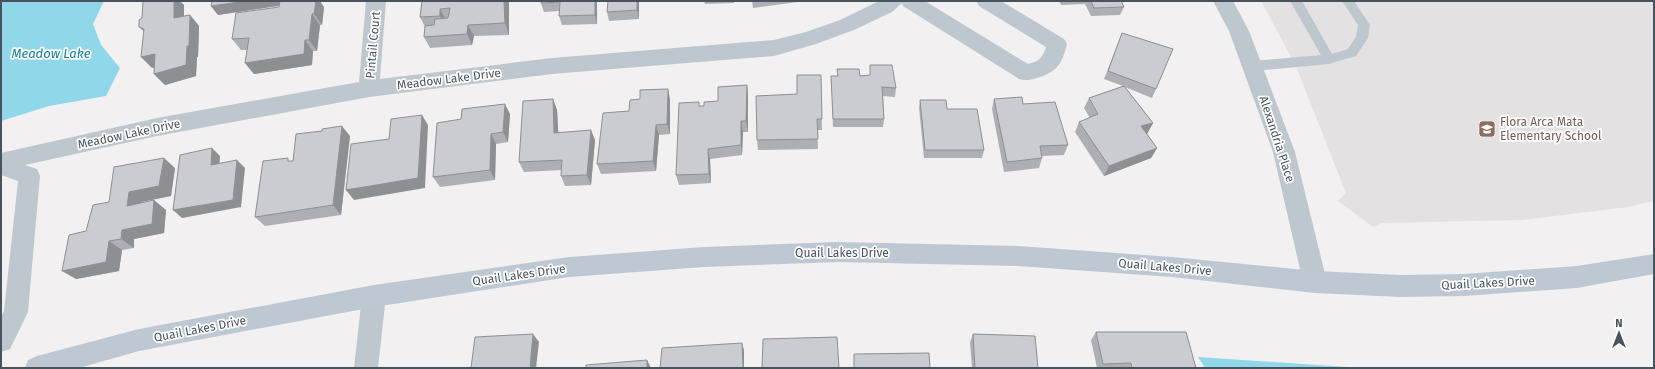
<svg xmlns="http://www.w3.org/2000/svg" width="1655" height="369" viewBox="0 0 1655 369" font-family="'Fira Sans',sans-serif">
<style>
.education{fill:#e3e1e2}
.water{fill:#8fd7e9}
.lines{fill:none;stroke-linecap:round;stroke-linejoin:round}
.lane{fill:#bec7ce;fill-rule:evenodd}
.street{fill:#bec7ce;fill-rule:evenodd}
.secondary{fill:#bec8d3;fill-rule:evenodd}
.wall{fill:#aeafb5}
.shaded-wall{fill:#8d8f93}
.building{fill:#caccd2;stroke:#8d8f93}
.labels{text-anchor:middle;stroke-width:3.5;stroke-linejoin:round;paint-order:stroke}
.street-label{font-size:12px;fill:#48535d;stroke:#fff}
.education-label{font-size:12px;fill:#785e54;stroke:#fff;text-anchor:start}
.water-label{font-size:13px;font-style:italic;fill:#117c97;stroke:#fff}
</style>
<rect width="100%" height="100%" fill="#f2f0f0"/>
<polygon class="education" points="1261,1 1654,1 1654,201 1628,207 1522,220 1382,223 1373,227 1338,201 1346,193 1295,64"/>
<g class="water">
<polygon points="1,1 104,1 93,24 101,45 120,68 106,96 49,106 1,121"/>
<polygon points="1198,357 1362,368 1205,368"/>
</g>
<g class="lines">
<polygon class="lane" points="1290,1 1302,1 1332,54 1348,49 1356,37 1358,25 1342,1 1354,1 1370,25 1368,38 1356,56 1329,64 1253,71 1249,69 1247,66 1249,63 1253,61 1321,55"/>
<g class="street">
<path d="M 366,1 L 386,1 L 380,79 L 552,58 L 774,40 L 806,32 L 840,20 L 879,1 L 925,1 L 1028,64 C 1039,62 1043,57 1046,47 L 979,6 L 976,1 L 1001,1 L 1064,39 L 1067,44 C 1062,64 1057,72 1037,78 C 1030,80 1026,81 1019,79 L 903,6 L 902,3 L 892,12 L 854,30 L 816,44 L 774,56 L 552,74 L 369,97 L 157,136 L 25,165 L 37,169 L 40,176 L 28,312 L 10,349 L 1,352 L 1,317 L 4,311 L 18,181 L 1,175 L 1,153 L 157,118 L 359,82 Z"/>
<polygon points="1213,1 1233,1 1249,31 1295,152 1327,282 1323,290 1315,293 1307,290 1303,282 1273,152 1229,31"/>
<polygon points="374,285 382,288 386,296 378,368 354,368 362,296 366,288"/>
</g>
<polygon class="secondary" points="838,242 1018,246 1172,257 1315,271 1401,275 1464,274 1577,266 1654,254 1654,274 1577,288 1464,296 1401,297 1315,293 1172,277 1018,266 838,262 704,267 569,277 374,307 139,351 79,368 25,368 28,360 37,356 139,329 374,285 569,257 704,247"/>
</g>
<g class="wall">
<polygon points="212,1 324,7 322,25 320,25 317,51 313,51 312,65 254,74 245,63 247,50 241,50 232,39 279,7 279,6 218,15 211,6"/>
<polygon points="422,1 509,1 509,35 474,36 472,45 430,48 424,37 425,27 420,17"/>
<polygon points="597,1 597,24 562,25 559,16 559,11 544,12 541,3"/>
<polygon points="639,1 639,19 609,21 607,12"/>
<polygon points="704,1 734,1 734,3 705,4"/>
<polygon points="752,1 798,1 798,2 753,8"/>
<polygon points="1059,1 1121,1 1124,7 1120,15 1091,16 1085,4 1061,5"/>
<polygon points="184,5 184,16 190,15 199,26 198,57 197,57 196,76 165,85 154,74 155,67 152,68 144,32 139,27"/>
<polygon points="1122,33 1156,89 1152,98 1125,87 1153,123 1147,134 1157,148 1151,158 1104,176 1075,132 1079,122 1090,118 1084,108 1089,98 1123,86 1104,79"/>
<polygon points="870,65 896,88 895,97 883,96 884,119 883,127 833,127 831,76 837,76 837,69 860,76 870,75"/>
<polygon points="821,75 822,130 817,130 818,149 758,150 757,140 797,94"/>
<polygon points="747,85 748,95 748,132 743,132 742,155 710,159 711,183 679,185 676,175 700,106 704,106 718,101"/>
<polygon points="553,99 557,110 558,133 595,140 591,185 565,186 561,176 561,170 524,172 519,162"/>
<polygon points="670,99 670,134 659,135 656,171 601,174 597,164 629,111"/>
<polygon points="994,99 1023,104 1068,145 1064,155 1042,156 1042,158 1039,168 1004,172 992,109"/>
<polygon points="920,100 947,109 984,150 982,158 924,158 919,108"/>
<polygon points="510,114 508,142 496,144 495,180 440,187 433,177 461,119"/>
<polygon points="322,131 350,136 341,215 265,226 255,217 291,161 293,161"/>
<polygon points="175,168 171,196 141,202 141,203 166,210 164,233 134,239 134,248 122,250 119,271 76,279 86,231"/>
<polygon points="1096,332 1196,368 1097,368 1091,340"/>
<polygon points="973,334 1038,368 972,368 970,342"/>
</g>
<g class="shaded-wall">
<polygon points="174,1 180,1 184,5 184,29 174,18"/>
<polygon points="246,1 296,1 295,3 218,15 211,6"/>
<polygon points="316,1 320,1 324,7 322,25 314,14"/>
<polygon points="504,1 509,1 509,35 505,23"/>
<polygon points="595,1 597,1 597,24 595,15"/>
<polygon points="637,1 639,1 639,19 637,10"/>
<polygon points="440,9 446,20 446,27 440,16"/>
<polygon points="312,14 320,25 317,51 309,40"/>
<polygon points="190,15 199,26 198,57 197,57 196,76 165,85 154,74"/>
<polygon points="468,25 474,36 472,45 467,34"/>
<polygon points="305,40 313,51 312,65 254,74 245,63"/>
<polygon points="155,54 165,65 152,68 141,57"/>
<polygon points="747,85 748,95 748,132 746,121"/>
<polygon points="668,89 670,99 670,134 667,124"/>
<polygon points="553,99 557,110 559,143 554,133"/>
<polygon points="505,104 510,114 508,142 503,132"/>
<polygon points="422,115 428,125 425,188 354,200 346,190"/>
<polygon points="741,121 743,132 742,155 741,145"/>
<polygon points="1153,123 1147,134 1136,136 1141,126"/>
<polygon points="656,125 659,135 656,171 653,161"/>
<polygon points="342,126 350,136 341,215 333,205"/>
<polygon points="591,130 595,140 591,185 587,175"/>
<polygon points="491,134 496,144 495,180 490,170"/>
<polygon points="212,148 220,156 219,173 211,165"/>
<polygon points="1157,148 1151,158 1104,176 1109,166"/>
<polygon points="708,149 710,159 711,183 709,174"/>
<polygon points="164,158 175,168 171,196 141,202 139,215 127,206 129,192"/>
<polygon points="237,160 245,168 241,207 182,218 173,210"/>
<polygon points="154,200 166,210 164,233 134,239 134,248 121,239 122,230"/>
<polygon points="109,241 122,250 119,271 76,279 62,271"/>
<polygon points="533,334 539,342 536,368 530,368"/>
<polygon points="742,343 744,350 744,368 743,368"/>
<polygon points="647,360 650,366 650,368 647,368"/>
</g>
<g class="building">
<polygon points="143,1 174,1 174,18 190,15 189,46 187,46 186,65 154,74 155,54 141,57 144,29 139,27 139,20 142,18"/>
<polygon points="212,1 246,1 211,6"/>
<polygon points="280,1 316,1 314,14 312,14 309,40 305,40 304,54 245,63 249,38 232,39 236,13 279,7"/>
<polygon points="422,1 504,1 505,23 468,25 467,34 424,37 425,26 434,25 435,19 448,18 450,8 440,9 440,16 420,17"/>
<polygon points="541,1 595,1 595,15 559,16 560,2 541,3"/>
<polygon points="608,1 637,1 637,10 607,12"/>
<polygon points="1091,1 1121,1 1124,7 1094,8"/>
<polygon points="1122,33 1173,49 1156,89 1108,71"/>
<polygon points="870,65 892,65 896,88 882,87 884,119 833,119 831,76 838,76 837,69 859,69 860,76 870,75"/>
<polygon points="797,75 821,75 822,119 817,119 818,139 757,140 756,96 797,94"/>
<polygon points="747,85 746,121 741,121 741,145 708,149 709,174 676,175 679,103 699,102 699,106 704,106 704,102 718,101 718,87"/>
<polygon points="1124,86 1153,123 1141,126 1157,148 1109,166 1079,122 1098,114 1089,98"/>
<polygon points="668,89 667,124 656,125 653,161 597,164 603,113 629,111 630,100 640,99 640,90"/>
<polygon points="1022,97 1023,104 1055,102 1068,145 1040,146 1042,158 1007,162 994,99"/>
<polygon points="553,99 554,133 591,130 587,175 561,176 562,160 519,162 523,101"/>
<polygon points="920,100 946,100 947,109 977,109 984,150 925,150"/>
<polygon points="505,104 503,132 491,134 490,170 433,177 437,123 461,119 462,109"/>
<polygon points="422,115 418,178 346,190 351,144 389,139 391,119"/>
<polygon points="342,126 333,205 255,217 263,161 288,158 288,161 293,161 296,134 322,131 322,129"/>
<polygon points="212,148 211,165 237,160 233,200 173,210 180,155"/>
<polygon points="164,158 159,186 129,192 127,206 154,200 152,224 122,230 121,239 109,241 106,262 62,271 69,235 86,231 93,205 109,202 114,167"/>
<polygon points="1096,332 1186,332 1196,368 1132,368 1131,363 1103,364"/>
<polygon points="533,334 530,368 471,368 475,337"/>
<polygon points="973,334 1035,336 1038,368 975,368"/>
<polygon points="837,337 839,368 762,368 763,339"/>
<polygon points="742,343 743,368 660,368 662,348"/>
<polygon points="929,353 930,368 854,368 854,354"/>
<polygon points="647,360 647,368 586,368 586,365"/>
</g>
<defs>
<symbol id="school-square" viewBox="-11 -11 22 22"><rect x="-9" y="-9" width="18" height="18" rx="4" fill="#8d6e63" stroke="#fff"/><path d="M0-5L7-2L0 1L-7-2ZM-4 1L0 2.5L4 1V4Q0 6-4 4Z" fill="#fff"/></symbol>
</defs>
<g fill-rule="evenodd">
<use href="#school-square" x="1477" y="119" width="20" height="20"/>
</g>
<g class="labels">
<g class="street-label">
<text transform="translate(373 45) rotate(-85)" y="4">Pintail Court</text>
<text transform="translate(449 79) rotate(-7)" y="4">Meadow Lake Drive</text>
<text transform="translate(129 134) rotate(-12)" y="4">Meadow Lake Drive</text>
<text transform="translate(1277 139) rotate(72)" y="4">Alexandria Place</text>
<text x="842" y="257">Quail Lakes Drive</text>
<text transform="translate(1165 267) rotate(5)" y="4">Quail Lakes Drive</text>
<text transform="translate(519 275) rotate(-8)" y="4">Quail Lakes Drive</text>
<text transform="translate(1488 283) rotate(-3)" y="4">Quail Lakes Drive</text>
<text transform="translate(200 329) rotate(-11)" y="4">Quail Lakes Drive</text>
</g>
<g class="education-label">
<text x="1500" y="126">Flora Arca Mata<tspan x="1500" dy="14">Elementary School</tspan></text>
</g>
<g class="water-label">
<text x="51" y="58">Meadow Lake</text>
</g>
</g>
<rect width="1655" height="369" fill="none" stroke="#48535d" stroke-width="4"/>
<g transform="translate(1619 333)" stroke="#ffffff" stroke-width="3" paint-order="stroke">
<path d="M0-3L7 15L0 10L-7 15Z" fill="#48535d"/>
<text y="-6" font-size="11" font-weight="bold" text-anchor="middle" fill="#48535d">N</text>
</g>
</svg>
